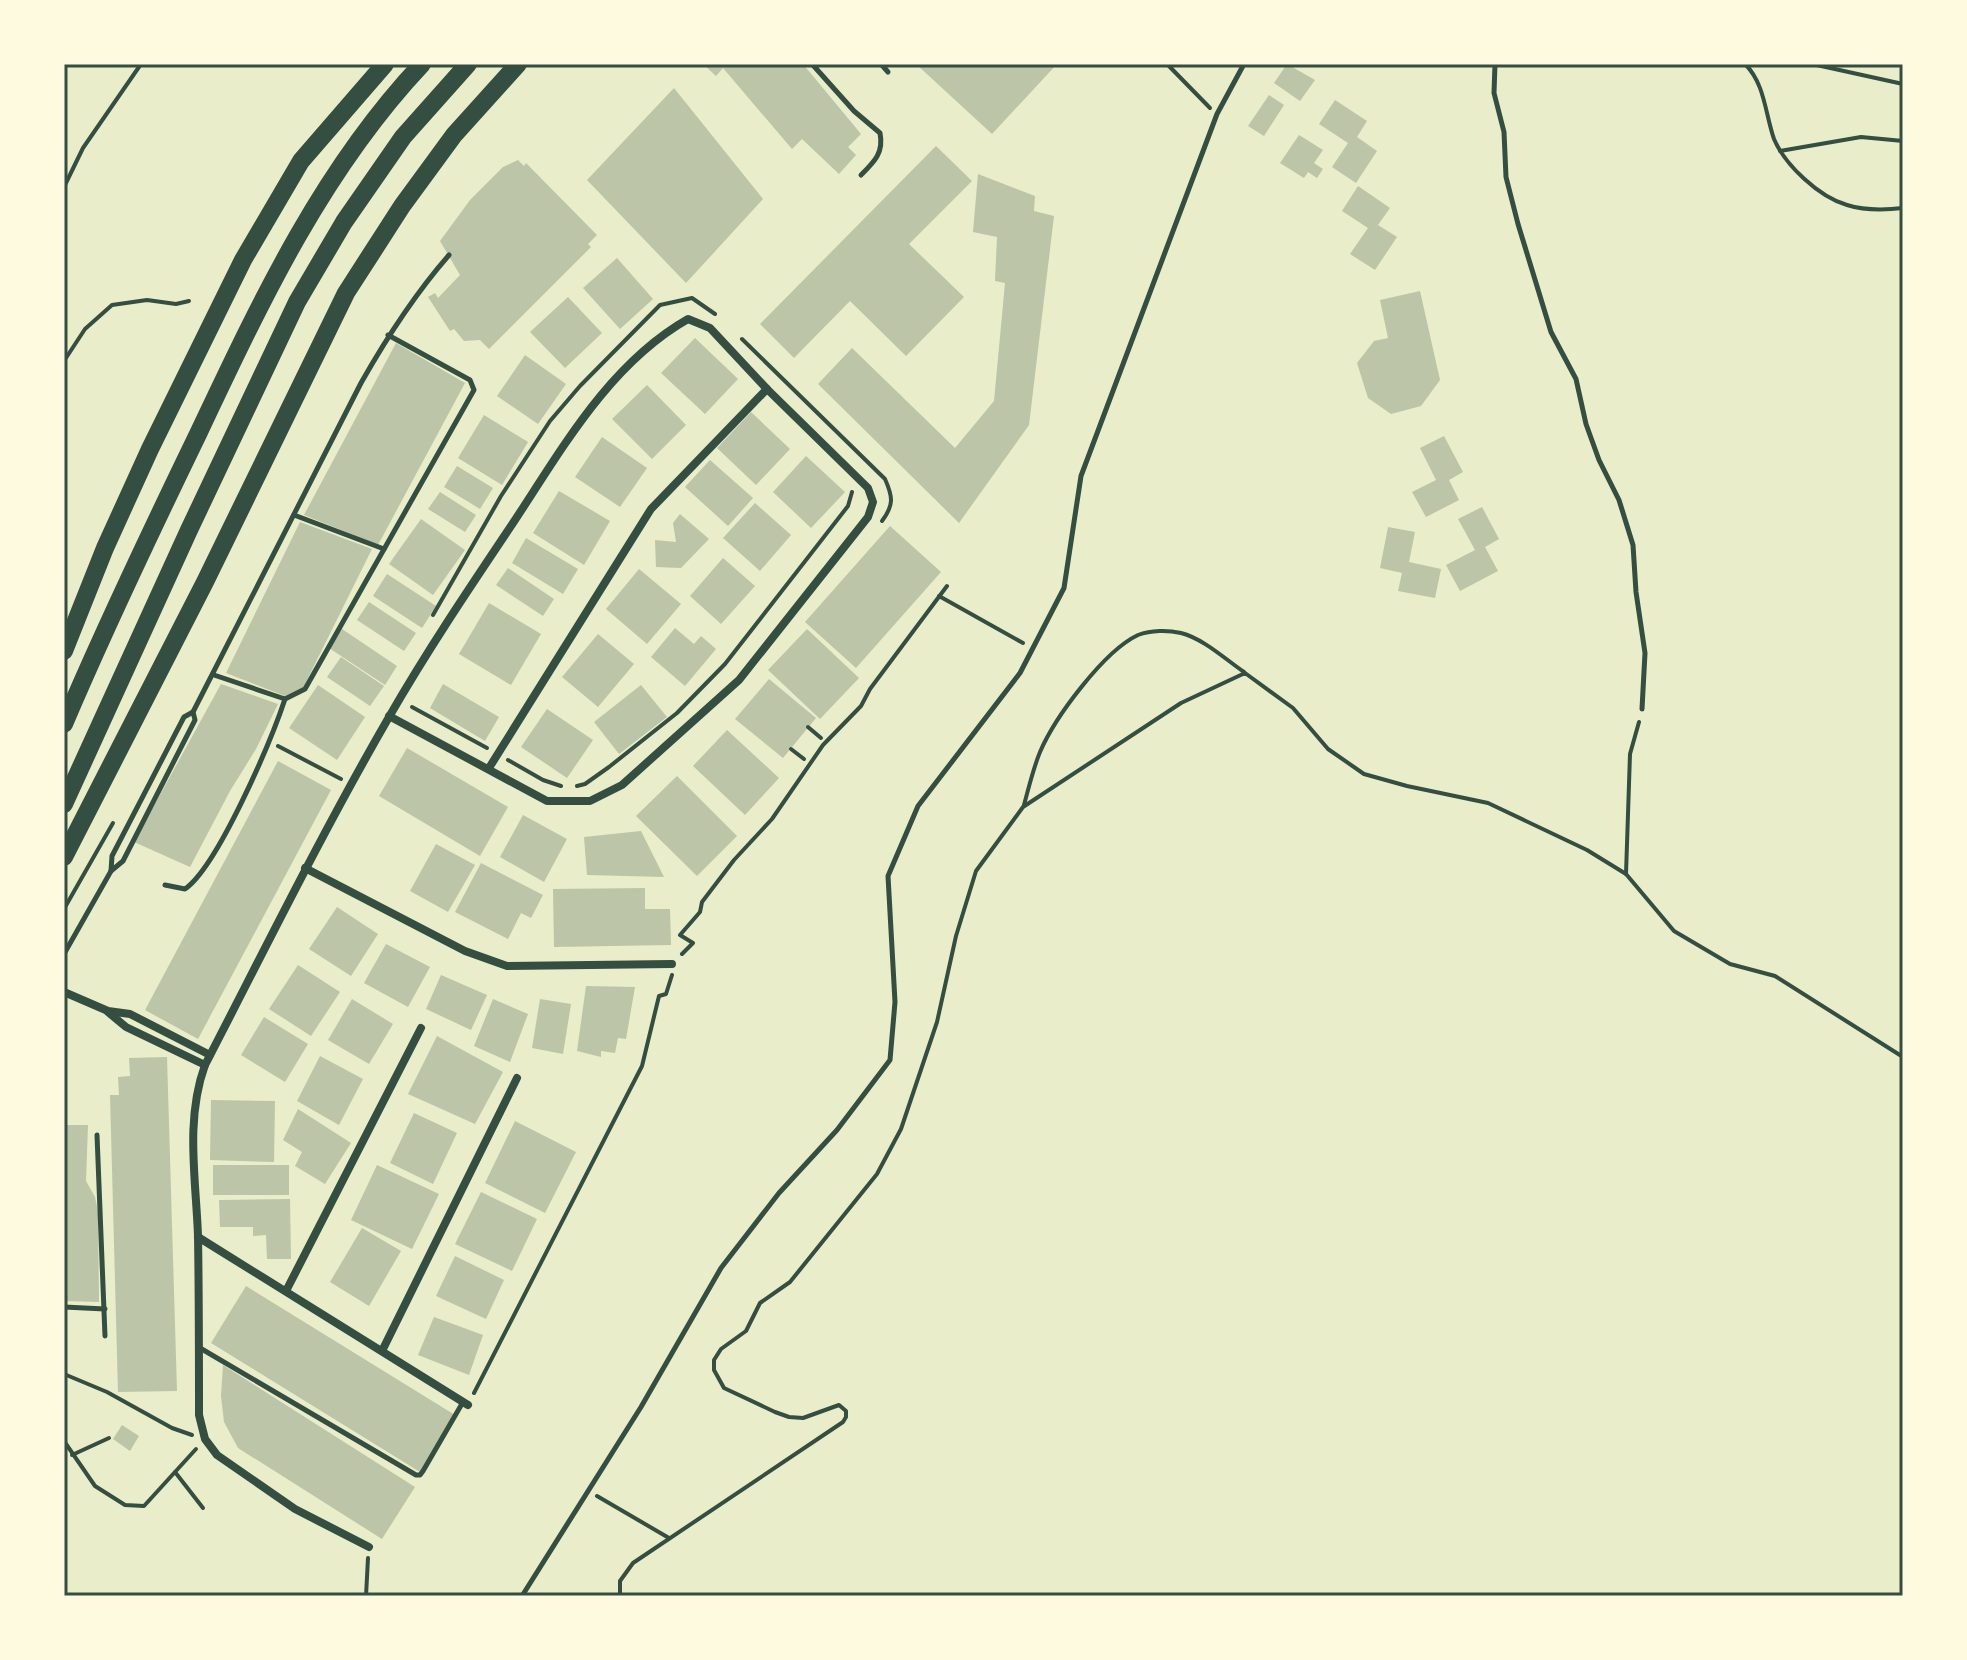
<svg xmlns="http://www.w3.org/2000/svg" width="1967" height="1660" viewBox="0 0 1967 1660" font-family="'Space Grotesk',sans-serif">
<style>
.building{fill:#bcc5a7}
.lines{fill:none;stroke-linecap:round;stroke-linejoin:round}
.path{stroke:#344e41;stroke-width:4}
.service{stroke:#344e41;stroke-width:5}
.minor{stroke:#344e41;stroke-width:8}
.trunk{stroke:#344e41;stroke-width:18}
.neatline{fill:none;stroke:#344e41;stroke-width:3}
</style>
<rect width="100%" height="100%" fill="#e9edc9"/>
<g class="building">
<polygon points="703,64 803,64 861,134 848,147 856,155 839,174 802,139 792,149 723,68 716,76"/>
<polygon points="916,64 1057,64 992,134"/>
<polygon points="1287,64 1315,80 1300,101 1274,83"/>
<polygon points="674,88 763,199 686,283 587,180"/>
<polygon points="1269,95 1284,105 1264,136 1248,126"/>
<polygon points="1335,100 1367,121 1357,137 1377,151 1356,183 1332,167 1348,143 1319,124"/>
<polygon points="1299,135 1323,150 1314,163 1323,169 1317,178 1308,172 1304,178 1280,163"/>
<polygon points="936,146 972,181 909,244 964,297 906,356 850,301 794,358 760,324"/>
<polygon points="518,160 524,166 526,163 597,235 588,244 591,247 489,349 480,340 464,341 454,329 450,331 428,297 435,293 438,298 460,275 440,241 470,200 503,167"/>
<polygon points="978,174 1035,196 1034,211 1054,216 1029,425 959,523 818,384 852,348 955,448 994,401 1005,283 995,281 997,237 973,232"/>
<polygon points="1358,186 1390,208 1378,225 1397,237 1375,270 1350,254 1368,228 1342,211"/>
<polygon points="617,258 653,299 620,329 583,288"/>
<polygon points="1420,291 1440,380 1421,406 1391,414 1368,398 1357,363 1374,341 1388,338 1380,300"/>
<polygon points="568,297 602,333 565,368 530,332"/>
<polygon points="695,338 738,379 705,414 661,373"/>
<polygon points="396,343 465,383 378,545 304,515"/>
<polygon points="525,355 566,384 538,424 497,396"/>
<polygon points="647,385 686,425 652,459 612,419"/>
<polygon points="751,412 790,449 756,485 717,448"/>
<polygon points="484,415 528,442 502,485 458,458"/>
<polygon points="1444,436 1463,472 1449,480 1459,500 1426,517 1412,492 1436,480 1420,448"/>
<polygon points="602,437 647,468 620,507 575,477"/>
<polygon points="806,456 845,492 811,528 773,492"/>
<polygon points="710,460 753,498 728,526 685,487"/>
<polygon points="457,466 493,488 480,509 444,487"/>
<polygon points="559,491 610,521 584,565 533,533"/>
<polygon points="440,492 476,515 465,532 428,509"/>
<polygon points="755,503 791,535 760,571 723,538"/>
<polygon points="1482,507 1499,539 1485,547 1498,571 1460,591 1446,565 1475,550 1458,519"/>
<polygon points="680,514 709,539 681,568 656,567 655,540 676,542 673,523"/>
<polygon points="421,519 465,550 433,595 389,564"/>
<polygon points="300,522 372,549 303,688 285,696 226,673"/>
<polygon points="890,526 941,572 856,668 805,622"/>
<polygon points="1388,527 1415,532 1409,562 1441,569 1435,598 1398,591 1402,573 1380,568"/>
<polygon points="526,538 578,569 563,594 512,563"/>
<polygon points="723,558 755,586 721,624 690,596"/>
<polygon points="508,568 554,599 543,616 496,585"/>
<polygon points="639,569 681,604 647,644 606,609"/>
<polygon points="387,574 436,606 422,628 373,596"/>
<polygon points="369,602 416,633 404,651 357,620"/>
<polygon points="489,603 541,634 511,685 459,654"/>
<polygon points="675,628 694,644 701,636 716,649 685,686 651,657"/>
<polygon points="342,629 397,666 385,685 329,648"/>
<polygon points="807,629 859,678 820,719 768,670"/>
<polygon points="598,634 634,664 598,707 562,677"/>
<polygon points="341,657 384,686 370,706 327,677"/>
<polygon points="769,679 816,718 783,758 735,719"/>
<polygon points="221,684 278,704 256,749 230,791 190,867 134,842"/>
<polygon points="443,684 499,717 485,741 430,708"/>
<polygon points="318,685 365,717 337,760 289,728"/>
<polygon points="641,685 667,717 619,754 594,722"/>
<polygon points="547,709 593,740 567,778 521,747"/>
<polygon points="727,730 779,778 745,815 693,766"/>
<polygon points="407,748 508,807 480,856 379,796"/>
<polygon points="278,761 331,790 198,1039 145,1010"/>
<polygon points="677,776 737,836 697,876 636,816"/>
<polygon points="523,815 567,839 544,882 500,857"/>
<polygon points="641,831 664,877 587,875 584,837"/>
<polygon points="436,844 475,865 448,912 410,891"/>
<polygon points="481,863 543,895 531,918 521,913 508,939 455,912"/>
<polygon points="645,888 645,909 670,909 671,945 554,947 553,889"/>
<polygon points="337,907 378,934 351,976 309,949"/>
<polygon points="386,944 430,967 408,1007 364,983"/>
<polygon points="298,965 340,992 311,1036 269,1009"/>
<polygon points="441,975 487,995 471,1030 426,1009"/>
<polygon points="586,986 635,987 626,1039 618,1038 615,1053 601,1051 601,1057 577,1051"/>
<polygon points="352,999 393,1024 369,1064 328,1040"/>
<polygon points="493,999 528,1014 510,1062 474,1046"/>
<polygon points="540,999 571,1004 563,1054 532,1048"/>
<polygon points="264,1017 308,1044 285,1082 241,1055"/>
<polygon points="437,1036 503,1072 475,1124 408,1094"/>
<polygon points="320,1056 363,1079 339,1125 297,1101"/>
<polygon points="167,1057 177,1391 118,1392 110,1095 119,1095 118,1077 130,1076 129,1058"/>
<polygon points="211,1100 275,1101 274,1162 210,1160"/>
<polygon points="298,1109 351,1143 325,1184 295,1166 302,1152 283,1140"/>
<polygon points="414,1113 457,1133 433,1184 390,1163"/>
<polygon points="515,1121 576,1152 545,1213 485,1183"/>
<polygon points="64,1125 88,1125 86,1181 95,1197 98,1212 99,1302 64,1301"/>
<rect x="213" y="1165" width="76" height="30"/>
<polygon points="377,1165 439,1194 412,1249 351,1220"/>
<polygon points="481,1192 537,1219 512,1271 455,1244"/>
<polygon points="290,1199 291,1259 267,1259 266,1235 253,1236 253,1227 220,1227 219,1200"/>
<polygon points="362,1228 401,1251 369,1306 330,1282"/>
<polygon points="455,1256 504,1280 486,1319 436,1296"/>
<polygon points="246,1286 455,1415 420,1472 211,1343"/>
<polygon points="434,1317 483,1335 469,1375 418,1355"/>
<polygon points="223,1365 415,1487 382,1539 238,1448 224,1422 221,1396"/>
<polygon points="122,1425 139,1436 130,1451 113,1439"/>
</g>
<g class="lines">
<g class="path">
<polyline points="1167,64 1210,108"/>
<path d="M 1745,64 C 1765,84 1765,113 1774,139 C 1785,165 1819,197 1847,205 C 1863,210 1886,210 1903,208"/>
<polyline points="1812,64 1903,84"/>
<polyline points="1780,151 1861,137 1903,141"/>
<polyline points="64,187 83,148 141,64"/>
<path d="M 742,339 L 885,479 C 893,497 894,505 882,521"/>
<polyline points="64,361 85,329 112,305 147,300 176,304 189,301"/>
<polyline points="939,596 1023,643"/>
<polyline points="433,615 501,496 550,421 580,386 660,305 692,298 715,314"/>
<polyline points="412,707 487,748"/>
<polyline points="808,727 821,738"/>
<polyline points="278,746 341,779"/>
<polyline points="791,749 804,759"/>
<polyline points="508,760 543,780 561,786"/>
<polyline points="577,786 585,784 609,767 677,713 725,664 848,506 852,492"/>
<path d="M 1024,805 C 1029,787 1033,769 1040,752 C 1055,717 1104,651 1138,635 C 1151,630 1168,630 1181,633 C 1204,639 1225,659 1244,672"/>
<polyline points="1626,874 1630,754 1639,722"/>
<polyline points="64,909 113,823"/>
<polyline points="682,954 693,943 680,935 700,912 702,902 734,860 772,819 823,745 861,706 870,689 947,586"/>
<polyline points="64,1374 107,1392 172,1428 192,1435"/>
<polyline points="474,1393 642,1066 659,996 666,994 672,975"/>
<polyline points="64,1441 95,1486 125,1505 144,1506 196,1449"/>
<polyline points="72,1455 109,1438"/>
<polyline points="175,1472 203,1508"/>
<polyline points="597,1496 669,1538"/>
<polyline points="366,1596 368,1558"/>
<polyline points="620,1596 620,1581 633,1563 843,1422 846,1417 846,1411 839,1405 803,1418 789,1417 775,1412 724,1388 714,1370 714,1360 721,1349 746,1331 760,1303 790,1282 877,1174 901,1129 937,1022 956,936 976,871 1023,807 1181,703 1245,673 1293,708 1328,749 1364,774 1407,786 1488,803 1587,850 1626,874 1674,931 1730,964 1775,976 1903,1057"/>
</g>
<g class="service">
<path d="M 812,64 L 854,111 L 880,133 C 884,153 874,162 861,175"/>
<polyline points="881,64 888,72"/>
<polyline points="1495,64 1494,93 1504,132 1506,177 1518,224 1551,332 1576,379 1586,424 1599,460 1619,500 1633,545 1636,592 1645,653 1642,709"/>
<polyline points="294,515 384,549"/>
<polyline points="214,675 285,699 305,689 474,390 470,380 388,335"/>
<polyline points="111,871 112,856 184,717 193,712"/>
<path d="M 165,885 L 185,889 C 218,866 271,741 285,699"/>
<path d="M 64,954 L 111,871 L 123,861 L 195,720 L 193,712 L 361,383 C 387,337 414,295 449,255"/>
<polyline points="97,1135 105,1336"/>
<polyline points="64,1307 105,1309"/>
<polyline points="200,1348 416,1475 420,1475 423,1471 463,1402"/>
<polyline points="522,1596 641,1407 721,1268 779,1193 837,1130 890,1060 895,1002 888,876 918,806 1020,673 1064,588 1081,476 1217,114 1244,64"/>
</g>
<g class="minor">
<polyline points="489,768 651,509 767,389"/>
<polyline points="305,868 465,951 507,966 672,964"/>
<polyline points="64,992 108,1011 130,1014 210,1055"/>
<polyline points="108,1012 126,1027 205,1065"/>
<polyline points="198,1237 468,1405"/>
<polyline points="286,1291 421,1028"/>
<polyline points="382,1351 517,1078"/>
<path d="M 369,1547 L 295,1509 L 217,1455 L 205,1439 L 199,1415 C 199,1355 199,1296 198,1236 C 196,1179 185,1120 205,1065 C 265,949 323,831 389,717 C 427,651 470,587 513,523 C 562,449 609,364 688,319 L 710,328 L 767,389 L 868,488 L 873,502 L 868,517 L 739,680 L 622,785 L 590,801 L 547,801 L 389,716"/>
</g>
<g class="trunk">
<polyline points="64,651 105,548 150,449 243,260 301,161 385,64"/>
<path d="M 64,724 C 106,625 152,529 199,432 C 261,301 322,170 422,64"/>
<polyline points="64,804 189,530 297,302 344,222 403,137 468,64"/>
<polyline points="64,857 205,582 346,293 402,206 454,135 518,64"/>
</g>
</g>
<rect width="1967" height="1660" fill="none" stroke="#fefae0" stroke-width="132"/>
<rect x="66" y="66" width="1835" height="1528" class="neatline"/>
</svg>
